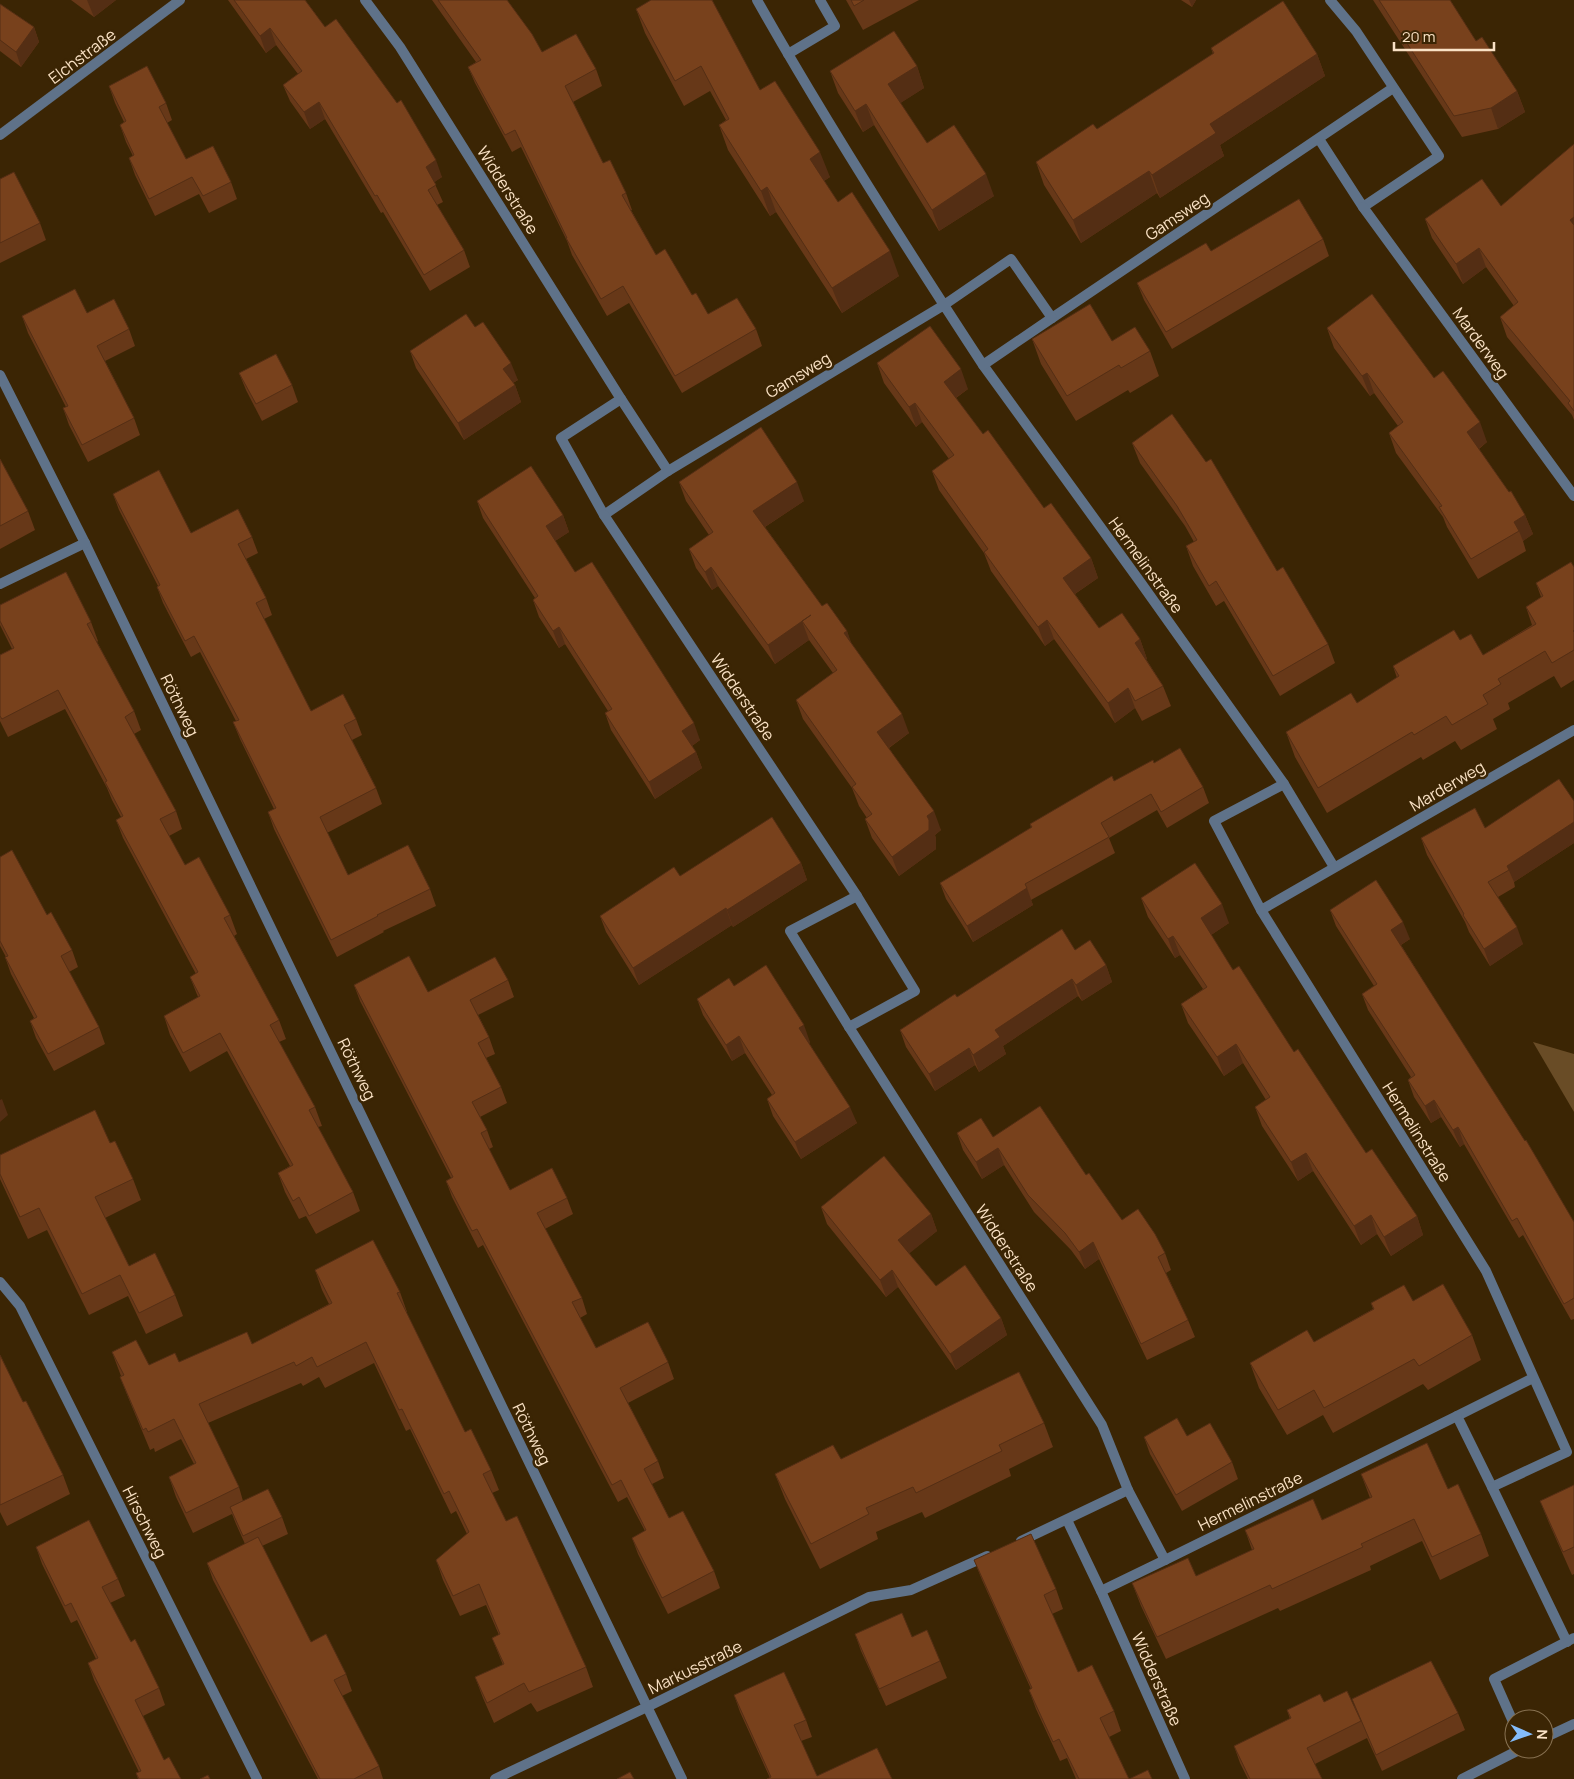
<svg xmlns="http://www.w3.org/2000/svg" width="1574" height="1779" viewBox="0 0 1574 1779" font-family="Manrope,sans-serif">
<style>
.green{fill:#694c26}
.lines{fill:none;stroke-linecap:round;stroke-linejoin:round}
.street{stroke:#5f7289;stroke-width:10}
.wall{fill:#673818}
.shaded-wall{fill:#542e14}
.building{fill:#78411c;stroke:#542e14}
.labels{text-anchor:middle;stroke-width:5;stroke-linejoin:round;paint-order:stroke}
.street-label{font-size:16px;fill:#fae2c5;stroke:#3b2504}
</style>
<rect width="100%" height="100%" fill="#3b2504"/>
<polygon class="green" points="1533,1042 1574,1054 1574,1112"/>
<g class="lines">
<g class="street">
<polyline points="365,0 400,47 621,399 668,471"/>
<polyline points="788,54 835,26 820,0"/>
<polyline points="0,135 180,0"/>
<polyline points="1319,139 1363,207 1439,156 1356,31 1330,0"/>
<polyline points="1363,207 1574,496"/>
<polyline points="1052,318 1393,88"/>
<polyline points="983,365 1141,583 1284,784 1334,867"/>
<polyline points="0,375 85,543 682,1779"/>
<path d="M 621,399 L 561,438 L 604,515 L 668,471 L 944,305 L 1011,259 L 1052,318 L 983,365 C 905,246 827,124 757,0"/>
<polyline points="604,515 857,896 915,991 849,1027"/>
<polyline points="0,584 85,543"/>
<polyline points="1284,784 1214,821 1261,910 1574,730"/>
<polyline points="857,896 790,931 849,1027 1102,1425 1128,1490 1165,1560 1101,1591"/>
<polyline points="1261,910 1486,1271 1567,1452 1492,1487 1457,1416 1533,1378"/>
<polyline points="0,1282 20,1306 257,1779"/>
<polyline points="1492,1487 1567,1642"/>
<polyline points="1067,1520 1101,1591 1185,1779"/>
<polyline points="1021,1541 1128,1490"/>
<polyline points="1165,1560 1457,1416"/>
<polyline points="1514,1724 1494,1679 1574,1638"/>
<polyline points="1544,1738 1574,1724"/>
<polyline points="495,1779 647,1707 869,1597 911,1590 987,1556"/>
<polyline points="1462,1779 1521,1749"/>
</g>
</g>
<g class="wall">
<polygon points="71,0 116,0 94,17"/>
<polygon points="228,0 305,0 325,27 442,177 434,182 443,202 437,205 464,250 470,267 430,291 383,212 381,213 325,119 310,129 290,101 283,85 298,74 276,45 266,53"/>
<polygon points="432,0 507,0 542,52 596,69 602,86 573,102 603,163 626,193 632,210 631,210 656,255 692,295 708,314 756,329 762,346 682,393 629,303 607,316 572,255 567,241 521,147 512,152 475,83 468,67 476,62"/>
<polygon points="846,0 919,0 863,30"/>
<polygon points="1181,0 1196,0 1192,7"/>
<polygon points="1373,0 1450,0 1476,41 1517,91 1525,112 1498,129 1462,137"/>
<polygon points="0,4 34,27 39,42 21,67 0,51"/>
<polygon points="636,9 760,90 830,177 824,181 838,202 899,276 842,313 776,212 770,216 728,150 719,125 726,120 710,91 684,106 645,33"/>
<polygon points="1211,48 1317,54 1325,76 1220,145 1224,156 1160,198 1157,193 1081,243 1044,185 1036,162 1097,129 1213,54"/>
<polygon points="917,66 924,88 900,103 927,143 994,196 939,231 874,125 863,132 838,93 830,71"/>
<polygon points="109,86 166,103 172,120 167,123 186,159 231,182 237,199 209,213 199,194 155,216 135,175 129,158 133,156 126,142 120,125 124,122 115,103"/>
<polygon points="1574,144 1574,420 1572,415 1507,337 1500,317 1514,306 1486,267 1463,284 1432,238 1425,219 1501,206"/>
<polygon points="0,179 40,223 46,240 0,263"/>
<polygon points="1323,239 1329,256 1172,349 1144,300 1137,283 1211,251"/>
<polygon points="87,313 129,329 135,346 105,361 134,418 140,435 88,462 69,425 63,408 66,407 28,333 22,316"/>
<polygon points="475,327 518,380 513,383 515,385 521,402 464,440 416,368 410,351"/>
<polygon points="1327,328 1434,378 1487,442 1479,449 1525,515 1533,534 1523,541 1526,551 1478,579 1447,527 1443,517 1396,453 1389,433 1398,426 1374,393 1370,396 1334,348"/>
<polygon points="1032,339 1112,341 1150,351 1159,376 1130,393 1128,390 1076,421 1041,364"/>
<polygon points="877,363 968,389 956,398 983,434 1044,508 1091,558 1098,578 1075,594 1099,628 1140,639 1147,659 1146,659 1163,686 1171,706 1142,721 1135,708 1115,723 1054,639 1045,646 991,571 984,553 939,490 932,471 949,459 922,422 916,427 884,383"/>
<polygon points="239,373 292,385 298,402 262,421 246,390"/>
<polygon points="1132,443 1277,571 1328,644 1335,663 1280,696 1224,601 1216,606 1193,566 1186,546 1194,542 1185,526 1140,463"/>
<polygon points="0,459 28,511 35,530 0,549"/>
<polygon points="679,482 804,501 765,527 822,606 847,631 851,644 909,733 889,748 941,830 935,835 936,839 936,849 899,876 872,838 865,819 867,818 859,806 852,788 803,719 796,700 833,673 809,640 775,664 718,586 712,590 696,568 689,549 709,535 686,501"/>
<polygon points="113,494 191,533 252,537 258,553 246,559 266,598 272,615 264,619 311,711 356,719 362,735 352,740 376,788 382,804 327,833 348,875 430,889 436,906 383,931 384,932 337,957 274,829 268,812 274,809 240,739 233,722 236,721 200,652 191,657 163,603 157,587 158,586 119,510"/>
<polygon points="477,501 563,515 569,532 555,541 575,572 700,740 692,746 696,752 702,768 655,799 611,730 605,713 608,711 565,644 559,648 539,617 533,600 535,598 483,518"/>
<polygon points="1574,567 1574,680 1561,688 1554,676 1508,703 1510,709 1493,719 1497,729 1461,750 1455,741 1423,760 1421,757 1327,813 1295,757 1286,732 1357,703 1397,678 1393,666 1483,655 1532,625 1526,607 1541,597 1536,583"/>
<polygon points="0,621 91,622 98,641 97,642 134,711 141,730 134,734 176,811 182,829 169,836 185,865 230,915 237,934 234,936 279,1020 286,1039 279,1042 315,1107 322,1126 318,1127 353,1192 360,1211 316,1234 306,1216 299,1219 285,1192 278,1173 290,1166 227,1051 190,1072 170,1035 164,1016 198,997 190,977 196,974 123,838 116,820 121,817 112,800 107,788 65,709 8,737 0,721 0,655 12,649 0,625"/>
<polygon points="1154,763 1203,787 1209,803 1167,828 1157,810 1109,838 1115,853 1031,900 1033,905 973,942 946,899 940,883 1031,828 1030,824 1114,781"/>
<polygon points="1574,801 1574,843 1514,882 1515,887 1498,897 1523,944 1490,966 1469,932 1465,922 1427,855 1421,838 1485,828"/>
<polygon points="0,857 47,915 72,950 78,967 69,972 99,1027 105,1044 54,1071 36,1038 30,1021 34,1018 11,974 5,957 6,957 0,946"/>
<polygon points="801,863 807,880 733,927 732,925 639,985 606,932 600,916"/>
<polygon points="1141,898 1229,923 1211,935 1233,970 1294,1052 1366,1153 1417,1216 1423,1235 1391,1256 1377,1234 1361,1245 1313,1171 1298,1181 1262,1126 1255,1107 1266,1100 1243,1063 1224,1076 1188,1023 1181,1004 1203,989 1180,955 1175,958 1148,917"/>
<polygon points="1330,910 1410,939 1401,945 1574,1222 1574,1319 1571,1320 1523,1235 1519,1238 1464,1144 1460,1147 1441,1117 1431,1123 1414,1097 1408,1080 1411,1077 1368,1010 1362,994 1374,986 1336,926"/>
<polygon points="1075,950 1106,965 1112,982 1082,1001 1078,996 1003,1046 1006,1054 979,1072 975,1065 935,1091 906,1047 900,1030 957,997"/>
<polygon points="508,980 514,997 478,1015 489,1037 495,1054 486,1058 501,1087 507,1103 480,1117 487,1130 493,1147 489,1149 510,1190 567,1198 573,1214 545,1229 582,1298 587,1314 580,1318 596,1348 668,1362 674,1379 628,1403 658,1461 664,1478 652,1484 669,1518 714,1571 720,1588 668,1614 638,1554 632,1538 645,1531 627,1497 618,1502 483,1245 478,1248 452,1197 446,1181 451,1178 360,1001 354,985 428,992"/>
<polygon points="734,986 810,1042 809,1043 857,1123 801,1159 773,1116 767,1099 772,1095 745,1053 732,1061 703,1015 697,999"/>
<polygon points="957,1133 993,1137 1086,1175 1122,1220 1165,1253 1171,1270 1166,1273 1188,1320 1195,1337 1147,1360 1099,1259 1085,1269 1071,1250 1034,1212 1004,1165 982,1179 963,1150"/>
<polygon points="0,1155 133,1179 141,1200 105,1218 129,1266 175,1295 183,1316 146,1334 128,1296 89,1315 47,1230 28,1239 0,1179"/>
<polygon points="821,1207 931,1214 937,1231 909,1253 936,1286 1001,1318 1007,1335 956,1370 898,1287 886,1297 827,1224"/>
<polygon points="315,1270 400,1292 407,1312 406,1312 465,1432 491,1470 499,1490 492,1493 506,1521 586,1667 593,1687 537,1712 531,1703 494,1723 483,1698 475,1677 503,1665 492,1638 499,1635 486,1605 460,1616 443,1580 436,1560 467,1534 456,1511 451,1514 410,1429 406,1431 374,1363 325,1388 319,1377 303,1386 301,1383 208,1423 239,1487 243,1501 282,1517 288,1534 262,1546 311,1642 346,1674 352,1691 342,1696 379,1766 383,1779 318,1779 213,1580 207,1563 245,1544 236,1524 232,1514 193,1533 176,1497 169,1477 194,1464 181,1439 155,1452 154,1448 150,1450 128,1397 120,1377 121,1376 112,1352 149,1365 179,1362 252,1344 329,1304 322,1290"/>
<polygon points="1413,1301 1472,1335 1481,1360 1428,1390 1423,1384 1333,1433 1323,1415 1287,1435 1259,1388 1250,1363 1314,1342 1373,1309 1371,1303"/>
<polygon points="0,1355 23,1402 63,1475 70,1494 7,1526 0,1512"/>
<polygon points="1044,1423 1053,1447 1009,1469 1011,1476 925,1518 922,1512 876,1532 878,1539 820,1569 785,1499 775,1474 841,1459"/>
<polygon points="1187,1436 1232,1462 1238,1479 1182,1511 1150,1454 1144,1437"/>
<polygon points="1361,1474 1448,1489 1481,1534 1489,1556 1440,1580 1422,1541 1370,1566 1371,1570 1280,1611 1278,1608 1166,1659 1141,1606 1132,1583 1196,1576 1252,1550 1245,1530 1322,1520 1370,1498"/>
<polygon points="1574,1485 1574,1574 1572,1575 1549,1523 1540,1501"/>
<polygon points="36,1547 118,1579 125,1596 110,1603 131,1642 159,1688 165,1705 143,1716 164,1760 181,1779 138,1779 136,1773 139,1772 94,1680 88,1663 96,1659 77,1620 71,1623 42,1564"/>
<polygon points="974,1560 1056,1589 1063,1609 1052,1614 1078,1672 1114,1711 1121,1731 1109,1737 1129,1779 1076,1779 1067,1758 1060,1761 1036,1709 1029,1690 1031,1689 982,1580"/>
<polygon points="855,1634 912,1637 940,1661 947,1678 886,1706 861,1651"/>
<polygon points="734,1695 806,1720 812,1737 801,1741 817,1776 770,1778 740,1712"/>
<polygon points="1324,1702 1354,1706 1458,1713 1465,1730 1382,1771 1366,1736 1367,1738 1315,1764 1322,1779 1248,1779 1240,1763 1234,1746 1290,1719 1287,1710"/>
</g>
<g class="shaded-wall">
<polygon points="87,0 116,0 94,17"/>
<polygon points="1189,0 1196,0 1192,7"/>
<polygon points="34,27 39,42 21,67 16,52"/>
<polygon points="270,28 276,45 266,53 260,36"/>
<polygon points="1317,54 1325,76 1220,145 1224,156 1160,198 1152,175 1210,124"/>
<polygon points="917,66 924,88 896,106 888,84"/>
<polygon points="1517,91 1525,112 1498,129 1491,108"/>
<polygon points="319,102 325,119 310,129 304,112"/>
<polygon points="866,104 874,125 863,132 855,111"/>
<polygon points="820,152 830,177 819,184 810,159"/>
<polygon points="436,160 442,177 432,184 426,167"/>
<polygon points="1149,171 1157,193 1081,243 1073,220"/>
<polygon points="986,174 994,196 939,231 932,210"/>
<polygon points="767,187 776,212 770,216 761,191"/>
<polygon points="1574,217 1574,232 1570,220"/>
<polygon points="1479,248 1486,267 1463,284 1456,264"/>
<polygon points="890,251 899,276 842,313 832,288"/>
<polygon points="511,363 518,380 509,385 503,369"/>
<polygon points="961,369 968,389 951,401 944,382"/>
<polygon points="1367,373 1374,393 1370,396 1362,376"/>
<polygon points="515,385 521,402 464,440 458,423"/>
<polygon points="915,403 922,422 916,427 909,407"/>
<polygon points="1480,422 1487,442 1474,452 1467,432"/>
<polygon points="797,482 804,501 760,530 753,511"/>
<polygon points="563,515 569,532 552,543 546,526"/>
<polygon points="1525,515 1533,534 1523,541 1519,531 1514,522"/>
<polygon points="1091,558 1098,578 1070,597 1063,578"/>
<polygon points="711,567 718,586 712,590 705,572"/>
<polygon points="811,615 802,621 809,640 775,664 768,645"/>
<polygon points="1047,620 1054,639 1045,646 1038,627"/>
<polygon points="559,627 565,644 559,648 553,631"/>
<polygon points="847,631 854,650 844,633"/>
<polygon points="1140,639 1147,659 1143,662 1135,643"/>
<polygon points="1128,688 1135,708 1115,723 1108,703"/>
<polygon points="902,714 909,733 884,751 877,732"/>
<polygon points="694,723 700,740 689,748 682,731"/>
<polygon points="696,752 702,768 655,799 649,782"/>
<polygon points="934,811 941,830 935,835 936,839 936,849 899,876 892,857 927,816"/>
<polygon points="1574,822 1574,843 1514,882 1507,866"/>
<polygon points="801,863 807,880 733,927 727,910"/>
<polygon points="1027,888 1033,905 973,942 967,926"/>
<polygon points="1222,904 1229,923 1208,937 1201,918"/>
<polygon points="726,908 732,925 639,985 633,968"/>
<polygon points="1403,922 1410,939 1397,947 1391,930"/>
<polygon points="1517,927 1523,944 1490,966 1484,949"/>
<polygon points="1173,936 1180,955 1175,958 1168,939"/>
<polygon points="1106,965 1112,982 1082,1001 1076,985"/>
<polygon points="1072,979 1078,996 1003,1046 1006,1054 979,1072 973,1055 995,1030"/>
<polygon points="804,1025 810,1042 806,1045 799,1028"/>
<polygon points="739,1036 745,1053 732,1061 726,1045"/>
<polygon points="1236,1044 1243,1063 1224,1076 1217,1057"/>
<polygon points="969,1048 975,1065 935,1091 929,1074"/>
<polygon points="2,1099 8,1115 0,1122 0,1100"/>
<polygon points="1434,1100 1441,1117 1431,1123 1425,1106"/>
<polygon points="850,1107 857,1123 801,1159 795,1142"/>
<polygon points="1458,1127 1464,1144 1460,1147 1453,1130"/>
<polygon points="998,1148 1004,1165 982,1179 976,1162"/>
<polygon points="1306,1153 1313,1171 1298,1181 1291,1162"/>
<polygon points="931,1214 937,1231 905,1257 898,1240"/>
<polygon points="1371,1215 1377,1234 1361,1245 1354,1226"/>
<polygon points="1417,1216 1423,1235 1391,1256 1384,1237"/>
<polygon points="1093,1242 1099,1259 1085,1269 1079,1252"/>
<polygon points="892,1270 898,1287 886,1297 880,1280"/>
<polygon points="1001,1318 1007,1335 956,1370 950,1354"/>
</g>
<g class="building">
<polygon points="234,0 305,0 325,27 336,19 397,103 401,100 436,160 426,167 436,185 428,190 464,250 424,275 377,195 375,196 319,102 304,112 283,85 302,71 270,28 260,36"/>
<polygon points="438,0 507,0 532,34 542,52 576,34 596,69 565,86 603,163 610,160 626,193 622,195 656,255 665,249 692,295 696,293 708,314 737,298 756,329 675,376 623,286 601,299 566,238 567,238 515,130 505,135 468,67 481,60"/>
<polygon points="651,0 712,0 760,90 775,81 820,152 810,159 838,202 852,192 890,251 832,288 767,187 761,191 719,125 729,119 701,66 675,81 636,9"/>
<polygon points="851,0 864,0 854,6"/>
<polygon points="1379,0 1450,0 1476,41 1482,37 1517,91 1491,108 1454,116"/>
<polygon points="1283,1 1317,54 1210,124 1216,133 1152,175 1149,171 1073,220 1036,162 1093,124 1097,129 1214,53 1211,48"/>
<polygon points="0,4 34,27 16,52 0,40"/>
<polygon points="894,31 917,66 888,84 927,143 954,125 986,174 932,210 866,104 855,111 830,71"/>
<polygon points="147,66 166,103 159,107 186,159 213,146 231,182 203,196 192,177 149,199 129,158 134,155 120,125 126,121 109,86"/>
<polygon points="1574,144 1574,217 1570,220 1574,225 1574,411 1568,403 1570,401 1500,317 1518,302 1479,248 1456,264 1425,219 1482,179 1501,206"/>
<polygon points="14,172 40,223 0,243 0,179"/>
<polygon points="1299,199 1323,239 1166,332 1137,283 1206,243 1211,251"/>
<polygon points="75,289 87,313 114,299 129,329 97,346 134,418 82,445 63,408 68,406 22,316"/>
<polygon points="1372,294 1434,378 1443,371 1480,422 1467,432 1509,492 1511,491 1525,515 1514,522 1519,531 1471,559 1439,507 1442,506 1389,433 1403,422 1367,373 1362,376 1327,328"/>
<polygon points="1090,304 1112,341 1135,327 1150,351 1121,368 1119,365 1067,396 1032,339"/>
<polygon points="466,314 475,327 483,322 511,363 503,369 515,385 458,423 410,351"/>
<polygon points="930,326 961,369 944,382 983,434 988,430 1044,508 1051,503 1091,558 1063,578 1099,628 1122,613 1140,639 1135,643 1163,686 1135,701 1128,688 1108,703 1047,620 1038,627 984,552 988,549 932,471 954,455 915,403 909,407 877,363"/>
<polygon points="276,354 292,385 256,404 239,373"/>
<polygon points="1172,414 1206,462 1211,459 1277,571 1283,567 1328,644 1273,676 1216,581 1209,586 1186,546 1197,540 1177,506 1132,443"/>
<polygon points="761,427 797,482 753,511 822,606 827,603 847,631 844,633 902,714 877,732 934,811 927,816 929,820 929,830 892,857 865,819 872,814 852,787 856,784 796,700 837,670 802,621 811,615 768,645 711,567 705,572 689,549 713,532 679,482"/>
<polygon points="0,459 28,511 0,526"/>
<polygon points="531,466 563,515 546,526 575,572 592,562 694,723 682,731 696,752 649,782 605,713 612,709 559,627 553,631 533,600 538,596 477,501"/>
<polygon points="159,470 191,533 238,509 252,537 238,544 266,598 256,603 311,711 343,694 356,719 344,725 376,788 320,817 348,875 408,845 430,889 377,915 378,916 331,940 268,812 276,808 233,722 239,720 194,636 185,641 157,587 160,585 113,494"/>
<polygon points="1571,562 1574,567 1574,630 1573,631 1574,632 1574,650 1552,663 1545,651 1498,679 1501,684 1483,695 1488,704 1452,725 1446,716 1414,735 1412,732 1318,788 1286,732 1351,693 1357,703 1399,676 1393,666 1454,630 1460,640 1471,634 1483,655 1536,624 1526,607 1543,596 1536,583"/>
<polygon points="66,572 91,622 87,624 134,711 125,717 176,811 160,819 185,865 199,857 230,915 224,918 279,1020 270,1025 315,1107 309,1110 353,1192 309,1216 299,1197 293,1201 278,1173 293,1165 220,1033 183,1053 164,1016 200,996 190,977 198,972 116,820 123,816 105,782 107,781 58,690 2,719 0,716 0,655 14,648 0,621 0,605"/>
<polygon points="1180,748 1203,787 1161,812 1151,794 1101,823 1109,837 1025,884 1027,888 967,926 940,883 1032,827 1030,824 1112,776 1114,781 1153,760 1154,763"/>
<polygon points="1559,779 1574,801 1574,822 1507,866 1509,870 1488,882 1517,927 1484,949 1463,915 1464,914 1421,838 1475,808 1485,828"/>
<polygon points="772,817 801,863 727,910 726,908 633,968 600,916 674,867 680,876"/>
<polygon points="12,850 47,915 51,912 72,950 61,956 99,1027 48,1054 30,1021 37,1017 5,957 8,956 0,941 0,857"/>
<polygon points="1195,863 1222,904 1201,918 1233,970 1239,966 1294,1052 1298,1049 1366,1153 1372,1149 1417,1216 1384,1237 1371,1215 1354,1226 1306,1153 1291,1162 1255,1107 1270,1097 1236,1044 1217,1057 1181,1004 1207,987 1173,936 1168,939 1141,898"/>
<polygon points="1376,880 1403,922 1391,930 1525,1141 1526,1140 1574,1222 1574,1298 1564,1304 1517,1218 1512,1221 1458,1127 1453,1130 1434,1100 1425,1106 1408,1080 1415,1075 1362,994 1377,984 1330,910"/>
<polygon points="1062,929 1075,950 1090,940 1106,965 1076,985 1072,979 995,1030 1000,1037 973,1055 969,1048 929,1074 900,1030 955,994 957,997"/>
<polygon points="409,956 428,992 495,957 508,980 470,1000 489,1037 478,1043 501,1087 472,1102 487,1130 481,1133 510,1190 552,1168 567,1198 537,1213 582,1298 572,1302 596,1348 648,1322 668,1362 620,1388 658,1461 644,1469 669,1518 683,1511 714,1571 662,1598 632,1538 646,1530 621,1480 612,1485 477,1229 472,1231 446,1181 453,1177 354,985"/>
<polygon points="766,965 804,1025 799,1028 850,1107 795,1142 767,1099 775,1093 739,1036 726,1045 697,999 729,978 734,986"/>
<polygon points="1040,1106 1086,1175 1089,1173 1122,1220 1138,1209 1155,1234 1165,1253 1158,1257 1188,1320 1141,1344 1093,1242 1079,1252 1065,1233 1028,1195 998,1148 976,1162 957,1133 981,1118 993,1137"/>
<polygon points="95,1110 110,1143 115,1141 133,1179 95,1197 129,1266 155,1253 175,1295 139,1313 120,1275 82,1294 39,1208 20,1217 0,1174 0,1155"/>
<polygon points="884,1156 931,1214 898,1240 936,1286 965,1265 1001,1318 950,1354 892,1270 880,1280 821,1207"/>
<polygon points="373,1240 400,1292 397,1293 465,1432 471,1429 491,1470 483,1474 506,1521 517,1516 586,1667 529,1692 524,1683 487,1703 475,1677 504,1664 492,1638 500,1634 479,1584 453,1596 436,1560 469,1532 449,1491 444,1494 402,1409 399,1410 366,1342 317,1367 312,1357 296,1366 294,1362 199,1404 239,1487 186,1513 169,1477 196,1463 174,1419 148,1432 146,1428 143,1430 120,1377 124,1375 112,1352 136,1340 149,1365 175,1353 179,1362 247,1332 252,1344 332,1303 315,1270"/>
<polygon points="1443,1284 1472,1335 1419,1366 1414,1359 1324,1408 1314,1390 1278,1410 1250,1363 1307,1330 1314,1342 1374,1309 1371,1303 1404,1285 1413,1301"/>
<polygon points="0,1355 23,1402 26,1401 63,1475 0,1505"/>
<polygon points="1019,1372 1044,1423 999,1445 1002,1451 916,1493 913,1487 866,1508 869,1514 811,1544 775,1474 833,1445 841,1459"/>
<polygon points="1177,1418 1187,1436 1210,1423 1232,1462 1176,1495 1144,1437"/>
<polygon points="1427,1443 1448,1489 1458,1484 1481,1534 1432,1557 1414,1519 1361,1544 1363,1547 1272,1589 1270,1585 1157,1637 1132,1583 1188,1558 1196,1576 1254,1549 1245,1530 1313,1499 1322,1520 1372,1497 1361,1474"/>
<polygon points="1574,1485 1574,1547 1563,1552 1540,1501"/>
<polygon points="268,1489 282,1517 243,1536 230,1507"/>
<polygon points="89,1520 118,1579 102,1587 131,1642 135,1639 159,1688 135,1700 164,1760 169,1757 181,1779 139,1779 136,1773 141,1771 88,1663 98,1658 71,1603 65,1606 36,1547"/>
<polygon points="1031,1534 1056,1589 1044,1595 1078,1672 1092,1665 1114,1711 1100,1718 1129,1779 1079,1779 1059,1739 1053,1742 1029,1690 1032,1688 974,1560"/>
<polygon points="258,1537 311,1642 326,1634 346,1674 334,1680 379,1766 354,1779 320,1779 207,1563"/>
<polygon points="902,1613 912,1637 927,1630 940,1661 879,1689 855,1634"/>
<polygon points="1431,1661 1458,1713 1376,1755 1352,1699"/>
<polygon points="784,1672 806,1720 794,1725 817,1776 877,1748 892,1779 767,1779 771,1777 734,1695"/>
<polygon points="1347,1691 1361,1721 1307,1748 1322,1779 1250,1779 1234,1746 1291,1718 1287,1710 1320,1694 1324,1702"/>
<polygon points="1148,1770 1152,1779 1129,1779"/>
<polygon points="630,1772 634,1779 617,1779"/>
<polygon points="208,1775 210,1779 200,1779"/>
</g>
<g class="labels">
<g class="street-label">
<text transform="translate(82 56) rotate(-37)" y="6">Elchstraße</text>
<text transform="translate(508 190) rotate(58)" y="6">Widderstraße</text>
<text transform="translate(1177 216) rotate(-34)" y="6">Gamsweg</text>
<text transform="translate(1481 343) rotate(54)" y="6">Marderweg</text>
<text transform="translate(798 375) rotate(-31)" y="6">Gamsweg</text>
<text transform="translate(1146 565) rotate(54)" y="6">Hermelinstraße</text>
<text transform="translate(743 697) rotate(56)" y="6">Widderstraße</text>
<text transform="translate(180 705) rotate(64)" y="6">Röthweg</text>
<text transform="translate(1447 786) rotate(-30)" y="6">Marderweg</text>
<text transform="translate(357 1069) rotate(64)" y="6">Röthweg</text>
<text transform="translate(1417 1132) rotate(58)" y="6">Hermelinstraße</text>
<text transform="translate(1007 1248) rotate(57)" y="6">Widderstraße</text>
<text transform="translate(532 1434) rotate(64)" y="6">Röthweg</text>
<text transform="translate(1250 1501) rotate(-26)" y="6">Hermelinstraße</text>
<text transform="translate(145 1522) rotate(63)" y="6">Hirschweg</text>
<text transform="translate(695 1667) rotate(-26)" y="6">Markusstraße</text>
<text transform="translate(1157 1679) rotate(66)" y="6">Widderstraße</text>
</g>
</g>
<g transform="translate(1529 1734) rotate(92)"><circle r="24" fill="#3b2504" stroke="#877151"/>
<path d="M0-4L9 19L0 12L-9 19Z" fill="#84bcfb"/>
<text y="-8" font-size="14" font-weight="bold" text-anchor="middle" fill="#fae2c5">N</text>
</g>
<path d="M1394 42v8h100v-8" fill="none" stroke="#fae2c5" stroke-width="2.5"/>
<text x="1402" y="42" font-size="15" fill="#fae2c5" stroke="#3b2504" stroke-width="4" paint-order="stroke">20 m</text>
</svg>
